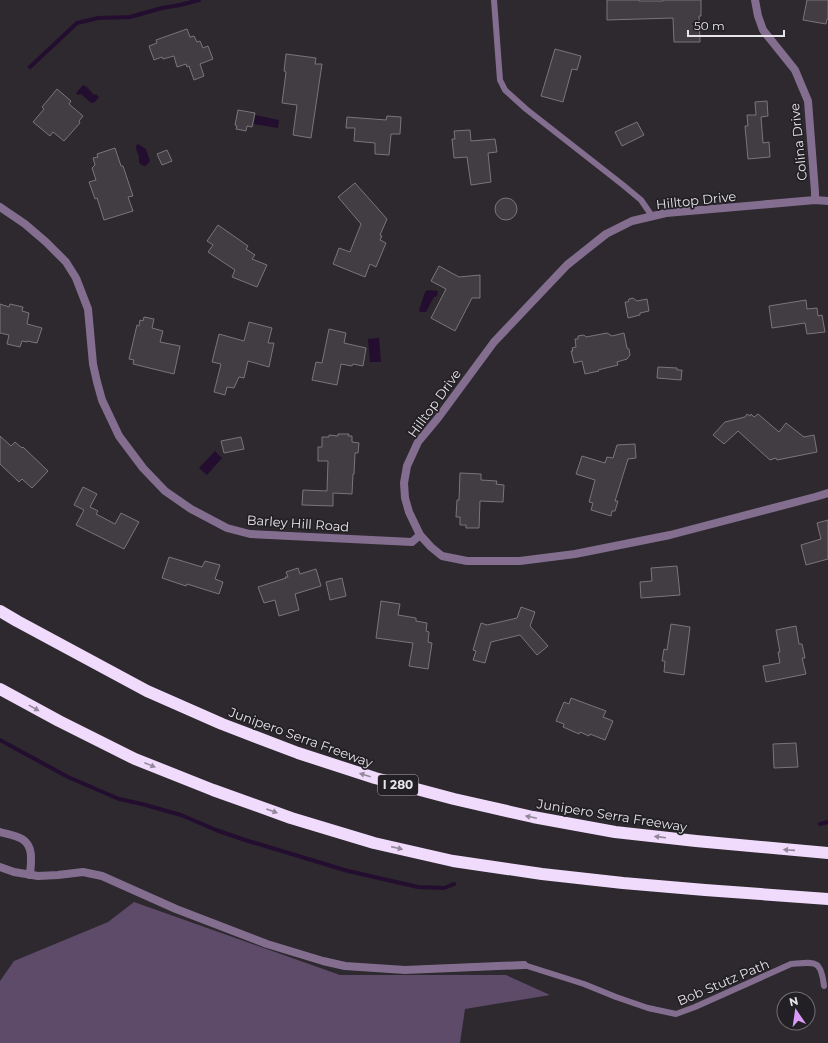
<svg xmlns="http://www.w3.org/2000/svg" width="828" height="1043" viewBox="0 0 828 1043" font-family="Montserrat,sans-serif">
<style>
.green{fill:#5e4a69}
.water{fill:#240e2f}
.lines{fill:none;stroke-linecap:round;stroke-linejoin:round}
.stream{stroke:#240e2f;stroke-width:4}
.building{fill:#413d43;stroke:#79757b}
.service{stroke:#846e90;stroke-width:6}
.minor{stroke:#846e90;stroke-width:8}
.motorway{stroke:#f1dbfc;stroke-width:12}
.oneway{fill:#94879b}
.labels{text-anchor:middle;stroke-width:3.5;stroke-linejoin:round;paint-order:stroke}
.shield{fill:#232025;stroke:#aca9ae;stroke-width:1}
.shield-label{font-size:12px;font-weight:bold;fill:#e6e4e8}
.street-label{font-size:13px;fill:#e6e4e8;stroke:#232025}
</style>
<rect width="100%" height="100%" fill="#2d292f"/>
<polygon class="green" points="134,902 340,975 506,975 550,995 465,1009 460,1043 0,1043 0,981 14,961 108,922"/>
<g class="water">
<polygon points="83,85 87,87 94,95 96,94 99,97 95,102 91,103 81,94 78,95 76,93"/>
<polygon points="255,115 279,120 278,128 254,124"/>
<path d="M 138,144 L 146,149 C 147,153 149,157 150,161 L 146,166 L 141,165 L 139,162 C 140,154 136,153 136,146 Z"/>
<polygon points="428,290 438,291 437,296 434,297 426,312 420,312 419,310 425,292"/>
<polygon points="379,338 381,362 370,362 368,339"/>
<polygon points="215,451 222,458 207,475 199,468"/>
</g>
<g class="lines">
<g class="stream">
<polyline points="30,67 77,23 98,18 130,17 162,8 180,5 199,0"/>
<polyline points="0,740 68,777 119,799 142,804 181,815 216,830 245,840 348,871 418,887 444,888 454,884"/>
<polyline points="820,824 828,822"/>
</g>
</g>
<g class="building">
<polygon points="607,0 639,0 639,1 663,1 663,0 701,0 701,16 699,16 700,42 674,42 673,18 607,20"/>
<polygon points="807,0 828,0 828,19 827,19 826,24 803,20"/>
<polygon points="187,29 190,37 194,36 197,42 200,41 203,48 208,46 213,59 200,64 204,76 194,80 189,66 187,67 186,64 177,67 174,56 163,59 162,57 154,60 149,46 157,43 156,40"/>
<polygon points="555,49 581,56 577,70 572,69 563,102 541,96"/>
<polygon points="286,54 316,58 315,64 322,64 311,138 293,135 297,105 282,103 286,72 284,71"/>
<polygon points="57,89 71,101 69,104 83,116 79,121 80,123 64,141 53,132 50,136 33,122 44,109 42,107"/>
<polygon points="767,101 768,116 761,117 763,143 769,142 770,157 748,159 745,126 748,126 747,115 756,115 755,102"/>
<polygon points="238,110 255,113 252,127 247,126 246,131 236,129 237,126 235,125"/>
<polygon points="387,116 401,117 400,134 391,134 389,155 375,154 375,143 354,141 355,128 346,128 347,117 386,120"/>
<polygon points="637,122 644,135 622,146 615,132"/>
<polygon points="470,130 471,141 495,139 497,152 488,153 491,182 471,185 467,157 454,158 452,139 455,139 454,131"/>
<polygon points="115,148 121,166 123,166 133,196 128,197 133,211 104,220 97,198 95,199 89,182 96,180 92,168 95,165 93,158 98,157 97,154"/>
<polygon points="167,150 172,161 162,165 157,154"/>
<polygon points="355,183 387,219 380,235 382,236 380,240 386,243 376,267 370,264 365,277 333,264 339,248 350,252 361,224 338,197"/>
<circle cx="506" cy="209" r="11"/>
<polygon points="218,225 248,246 246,249 255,255 252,259 267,265 257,287 232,277 235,270 208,252 213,245 207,241"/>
<polygon points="439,266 459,277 480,275 480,298 472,298 455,331 431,318 446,289 431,281"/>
<polygon points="633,298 637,301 647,299 649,311 640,313 640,315 628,318 625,302 628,302 629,299"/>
<polygon points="806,300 807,309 817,308 818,316 822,315 825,332 807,334 805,323 772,328 769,306"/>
<polygon points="0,304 9,307 10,304 23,307 22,311 29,313 27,324 42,328 37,343 27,341 27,342 22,341 20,347 7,344 9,335 0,333"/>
<polygon points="144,317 154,319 152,328 163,331 160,342 180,346 174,374 133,364 134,360 129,359 137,325 139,326 140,320 143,321"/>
<polygon points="249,322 272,328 268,343 274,343 269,367 248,361 244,378 239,377 234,388 227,387 225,395 214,392 221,364 212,362 219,334 244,341"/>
<polygon points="329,329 346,333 344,343 366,348 363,366 353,364 352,366 341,364 337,385 312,380 316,362 322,363"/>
<polygon points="607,333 612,336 624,333 627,348 629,349 630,355 627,359 617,362 618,365 598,370 599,371 585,374 582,361 574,363 571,351 573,351 572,348 576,347 575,339 578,339 578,336 584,335 586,337"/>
<polygon points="658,367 677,368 677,370 682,370 681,380 657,378"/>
<polygon points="747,414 750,416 751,414 754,417 758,414 779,432 786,423 804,437 814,435 817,452 777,460 776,458 770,460 738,431 724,444 713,435 725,422 745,417"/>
<polygon points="338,434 349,434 348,436 352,436 352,442 359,443 358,453 355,453 354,474 353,474 352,494 333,493 333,506 302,505 303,490 327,491 328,461 318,461 318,447 322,447 322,437 329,437 329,435 338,436"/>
<polygon points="0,436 11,446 15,442 22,448 23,447 48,471 32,488 22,479 19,482 0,464"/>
<polygon points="241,437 244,449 224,453 221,441"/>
<polygon points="635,444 636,458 628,459 615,501 618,501 615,511 612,511 611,516 591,510 593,503 589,502 595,480 576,474 582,456 605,463 607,457 613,458 617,445"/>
<polygon points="460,473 481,474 481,480 497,481 496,484 504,485 503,502 480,501 479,528 466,528 466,525 460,525 460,517 456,517 457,500 459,500"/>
<polygon points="83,487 97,494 90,507 98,511 96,514 115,524 121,513 139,522 124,549 76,525 84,510 74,505"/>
<polygon points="828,520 828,559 806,565 801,545 821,539 817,523"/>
<polygon points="169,557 202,567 205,561 220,565 215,579 223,582 219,594 187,584 186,586 162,578"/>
<polygon points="677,566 680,595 641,598 640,582 652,581 651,568"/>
<polygon points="298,568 300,574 316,569 321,586 295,594 299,610 279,616 275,600 264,603 258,587 286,578 285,577 288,577 286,572"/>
<polygon points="342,578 346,596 330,600 326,582"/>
<polygon points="381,601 400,604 398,615 416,618 416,621 427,623 426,631 429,632 428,642 432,643 428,669 409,666 413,643 376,638"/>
<polygon points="521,607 535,612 530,626 548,646 537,655 520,635 491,642 485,663 473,660 476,651 473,650 481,623 487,625 517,618"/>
<polygon points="671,624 690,627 684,675 664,672 665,661 662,661 664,649 667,650"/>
<polygon points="796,626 799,644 802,644 805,658 802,658 806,674 766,682 763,666 780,663 778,652 780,652 776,630"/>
<polygon points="571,698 606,711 603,717 613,721 605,740 590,734 589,736 580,732 579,734 563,727 564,724 556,721 564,702 569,704"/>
<polygon points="796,743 798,767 774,768 773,744"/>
</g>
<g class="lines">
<g class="service">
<polyline points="494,0 500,80 505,90 526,109 623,185 641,200 652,216"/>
<path d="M 524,965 L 584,984 L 616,997 L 648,1008 L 676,1014 L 695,1007 L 791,964 C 815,962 821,959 824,986"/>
</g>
<g class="minor">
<polyline points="755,0 758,16 763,30 795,70 808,101 815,192 815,200"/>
<polyline points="828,201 815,200 666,213 632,221 606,234 567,265 494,342 438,418 418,442 407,466 404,483 405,498 409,512 420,535 431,547 442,556 467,561 520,561 575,554 670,535 815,497 828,493"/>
<polyline points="0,207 25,224 46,242 66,262 76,278 88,309 93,364 97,382 102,400 119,436 143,468 165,491 191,509 227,528 250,534 412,542 420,535"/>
<path d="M 0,832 C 7,834 16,835 22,839 C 34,846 31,862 30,875"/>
<polyline points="0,867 14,872 38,876 58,875 83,872 102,876 176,909 267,944 323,961 345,966 405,970 524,965"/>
</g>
<g class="motorway">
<polyline points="0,611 17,621 147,691 222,724 298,753 375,778 454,799 533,817 615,832 696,841 828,853"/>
<polyline points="0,689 59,721 135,759 213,790 291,818 374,843 453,861 542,874 623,883 705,890 828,899"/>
</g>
</g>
<defs><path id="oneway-solid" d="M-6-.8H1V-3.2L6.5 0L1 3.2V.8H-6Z"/></defs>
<g class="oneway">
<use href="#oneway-solid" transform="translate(34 708) rotate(29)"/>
<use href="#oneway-solid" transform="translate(150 765) rotate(22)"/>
<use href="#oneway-solid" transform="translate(365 775) rotate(-162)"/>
<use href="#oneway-solid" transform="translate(272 811) rotate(20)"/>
<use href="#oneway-solid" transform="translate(531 817) rotate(-168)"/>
<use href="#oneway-solid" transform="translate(660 837) rotate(-173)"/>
<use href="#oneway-solid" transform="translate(397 848) rotate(13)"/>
<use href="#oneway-solid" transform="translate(789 850) rotate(-176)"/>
</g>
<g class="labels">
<rect class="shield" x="378" y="775" width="40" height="20" rx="3"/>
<g class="shield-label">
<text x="398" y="789">I 280</text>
</g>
<g class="street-label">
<text transform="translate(798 142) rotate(-96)" y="5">Colina Drive</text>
<text transform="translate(696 200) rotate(-6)" y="5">Hilltop Drive</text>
<text transform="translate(434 403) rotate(-54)" y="5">Hilltop Drive</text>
<text transform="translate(298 523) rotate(4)" y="5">Barley Hill Road</text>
<text transform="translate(301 737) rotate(20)" y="5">Junipero Serra Freeway</text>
<text transform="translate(612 815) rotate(9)" y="5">Junipero Serra Freeway</text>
<text transform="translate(723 982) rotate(-23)" y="5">Bob Stutz Path</text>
</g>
</g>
<g transform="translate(796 1011) rotate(347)"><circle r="19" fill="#232025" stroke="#716e73"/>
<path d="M0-3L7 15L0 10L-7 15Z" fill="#d99af8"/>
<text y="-6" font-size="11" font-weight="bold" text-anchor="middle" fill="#e6e4e8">N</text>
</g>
<path d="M688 30v6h96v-6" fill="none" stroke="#e6e4e8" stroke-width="2"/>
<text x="694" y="30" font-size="12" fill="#e6e4e8" stroke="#232025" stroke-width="3" paint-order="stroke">50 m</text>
</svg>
